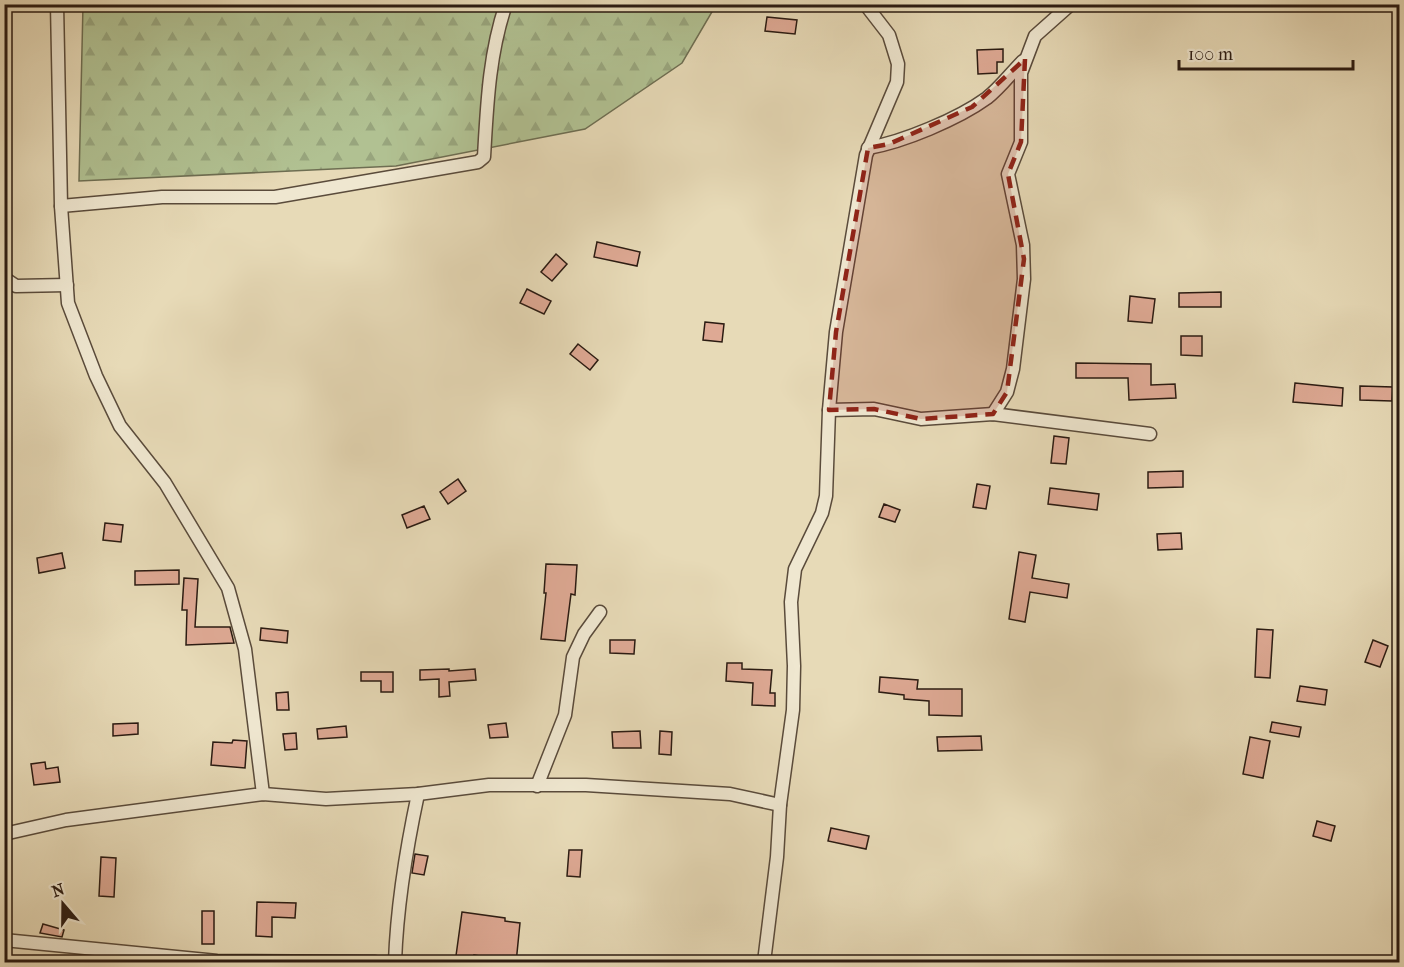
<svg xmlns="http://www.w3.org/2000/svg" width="1404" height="967" viewBox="0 0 1404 967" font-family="'IM FELL French Canon',serif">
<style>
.forest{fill:url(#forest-firs);stroke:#6e6e52;stroke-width:1.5}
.building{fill:#dea994;stroke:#2b1b12;stroke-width:1.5}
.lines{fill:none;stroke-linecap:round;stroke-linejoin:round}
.minor-casing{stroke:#5a4b3b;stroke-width:15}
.minor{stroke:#efe7d0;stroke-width:12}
.marked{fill:#8f2418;fill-opacity:0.2;stroke:#8f2418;stroke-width:4.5;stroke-dasharray:12 8;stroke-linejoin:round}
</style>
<defs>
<pattern id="forest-firs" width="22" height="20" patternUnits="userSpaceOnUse" patternTransform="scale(1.5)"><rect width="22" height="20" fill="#b1c192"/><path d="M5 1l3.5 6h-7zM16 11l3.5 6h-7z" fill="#98a57d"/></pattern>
</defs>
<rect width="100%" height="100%" fill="#e7dab7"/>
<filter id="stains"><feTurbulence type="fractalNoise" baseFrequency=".00333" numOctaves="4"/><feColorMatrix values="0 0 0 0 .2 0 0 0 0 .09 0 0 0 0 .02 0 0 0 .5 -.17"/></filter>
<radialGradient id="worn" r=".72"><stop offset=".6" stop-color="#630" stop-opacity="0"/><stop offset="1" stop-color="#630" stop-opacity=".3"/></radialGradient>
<polygon class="forest" points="83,5 716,5 682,63 585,129 396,166 79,181"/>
<g class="building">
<polygon points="767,17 797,20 795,34 765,31"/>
<polygon points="1003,49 1003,62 997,62 997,73 978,74 977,50"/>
<polygon points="597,242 640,252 637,266 594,257"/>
<polygon points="556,254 567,264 552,281 541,272"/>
<polygon points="527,289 551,301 544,314 520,303"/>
<polygon points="1221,292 1221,307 1179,307 1179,293"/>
<polygon points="1130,296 1155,299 1152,323 1128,321"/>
<polygon points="705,322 724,324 722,342 703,340"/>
<polygon points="1181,336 1202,336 1202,356 1181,355"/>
<polygon points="578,344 598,360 590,370 570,354"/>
<polygon points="1076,363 1151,364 1151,385 1175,384 1176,398 1129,400 1128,378 1076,378"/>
<polygon points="1295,383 1343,388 1342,406 1293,402"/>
<polygon points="1360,386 1393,387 1392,401 1360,400"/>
<polygon points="1054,436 1069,438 1066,464 1051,463"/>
<polygon points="1183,471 1183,487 1148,488 1148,472"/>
<polygon points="458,479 466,491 448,504 440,492"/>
<polygon points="977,484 990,486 986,509 973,507"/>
<polygon points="1050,488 1099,494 1097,510 1048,504"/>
<polygon points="884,504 900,510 895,522 879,517"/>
<polygon points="424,506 430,519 407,528 402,515"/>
<polygon points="105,523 123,525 121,542 103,540"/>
<polygon points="1181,533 1182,549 1158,550 1157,534"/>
<polygon points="1019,552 1036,555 1032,578 1069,584 1067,598 1030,592 1025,622 1009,619"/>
<polygon points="62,553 65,568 39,573 37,558"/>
<polygon points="546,564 577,565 575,595 571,594 565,641 541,639 546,593 544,593"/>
<polygon points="179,570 179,584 135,585 135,571"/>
<polygon points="184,578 198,579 195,627 230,627 234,643 186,645 187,610 182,610"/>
<polygon points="261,628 288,631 287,643 260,640"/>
<polygon points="1257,629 1273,630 1270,678 1255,677"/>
<polygon points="610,640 635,640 634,654 610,653"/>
<polygon points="1373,640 1388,646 1380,667 1365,662"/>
<polygon points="727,663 742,663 742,669 772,670 770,693 775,693 775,706 752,705 753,683 726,681"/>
<polygon points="449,669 449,671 475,669 476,680 449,682 450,696 439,697 439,679 420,680 420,670"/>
<polygon points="361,672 393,672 393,692 381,692 381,681 361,681"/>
<polygon points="880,677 918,680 917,689 962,689 962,716 929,715 929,701 904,699 904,695 879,692"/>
<polygon points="1300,686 1327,690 1325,705 1297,701"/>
<polygon points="288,692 289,710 277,710 276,693"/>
<polygon points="1272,722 1301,727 1299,737 1270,732"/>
<polygon points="138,723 138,734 113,736 113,724"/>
<polygon points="506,723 508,737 490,738 488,725"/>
<polygon points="346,726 347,737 318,739 317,729"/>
<polygon points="640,731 641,748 613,748 612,732"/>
<polygon points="660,731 672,732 671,755 659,754"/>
<polygon points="296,733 297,749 285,750 283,734"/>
<polygon points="981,736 982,750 938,751 937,737"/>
<polygon points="1250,737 1270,741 1263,778 1243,774"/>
<polygon points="233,740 247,741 245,768 211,765 213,742 232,743"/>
<polygon points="45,762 46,769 58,767 60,782 34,785 31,764"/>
<polygon points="1317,821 1335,826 1331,841 1313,836"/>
<polygon points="831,828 869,836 866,849 828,841"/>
<polygon points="569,850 582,850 580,877 567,876"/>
<polygon points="415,854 428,856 424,875 412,873"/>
<polygon points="101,857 116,858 114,897 99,896"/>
<polygon points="257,902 296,903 295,918 272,917 272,937 256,936"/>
<rect x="202" y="911" width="12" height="33"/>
<polygon points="462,912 505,918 505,921 520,923 516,963 474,955 473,963 455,963"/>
<polygon points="43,924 64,930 62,937 40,933"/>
</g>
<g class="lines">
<defs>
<g id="minor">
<polyline points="57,4 61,206 68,303 96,376 120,426 165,483 228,588 245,649 263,794"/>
<path d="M 868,148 C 903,142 958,119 987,98 C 1000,88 1011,73 1023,61"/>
<path d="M 61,206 L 162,197 L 275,197 L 478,162 L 484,157 C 487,105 489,54 506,4"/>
<polyline points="4,278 16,286 67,285"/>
<polyline points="829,410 874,409 921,419 993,414 1150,434"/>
<polyline points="993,414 1007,392 1013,369 1024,279 1023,245 1008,174 1021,142 1021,73 1035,36 1071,4"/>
<polyline points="537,786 565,715 573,657 584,634 600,612"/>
<polyline points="4,834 66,820 263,794 326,799 418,794 489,785 586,785 730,794 780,805"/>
<polyline points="4,940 217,961 375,962"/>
<path d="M 395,962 C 397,905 406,850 418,794"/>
<polyline points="764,962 777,857 780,805 793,710 794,666 791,602 795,569 822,513 826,496 829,410 836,332 866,155 897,82 898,64 889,35 865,4"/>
</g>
</defs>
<use href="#minor" class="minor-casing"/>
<use href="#minor" class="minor"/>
</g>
<path class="marked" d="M 1025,59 L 1021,142 L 1008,174 L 1024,259 L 1007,392 L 993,414 L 921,419 L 874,409 L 829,410 L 836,332 L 868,148 L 889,144 L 972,107 Z"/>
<rect width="1404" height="967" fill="none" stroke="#e7dab7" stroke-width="24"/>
<rect x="6" y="6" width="1392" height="955" fill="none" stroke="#2b1b12" stroke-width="3"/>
<rect x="12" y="12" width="1380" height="943" fill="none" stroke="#2b1b12" stroke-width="1.5"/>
<g transform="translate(63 904) rotate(340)" stroke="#efe7d0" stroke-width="4.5" paint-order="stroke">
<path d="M0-4.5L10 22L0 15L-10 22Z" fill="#2b1b12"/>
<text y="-9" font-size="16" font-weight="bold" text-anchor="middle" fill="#2b1b12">N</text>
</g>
<path d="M1179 60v9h174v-9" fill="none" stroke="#2b1b12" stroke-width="3"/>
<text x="1188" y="60" font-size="18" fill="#2b1b12" stroke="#efe7d0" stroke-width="4.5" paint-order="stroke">100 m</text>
<rect width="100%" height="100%" filter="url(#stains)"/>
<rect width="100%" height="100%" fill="url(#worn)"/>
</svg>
